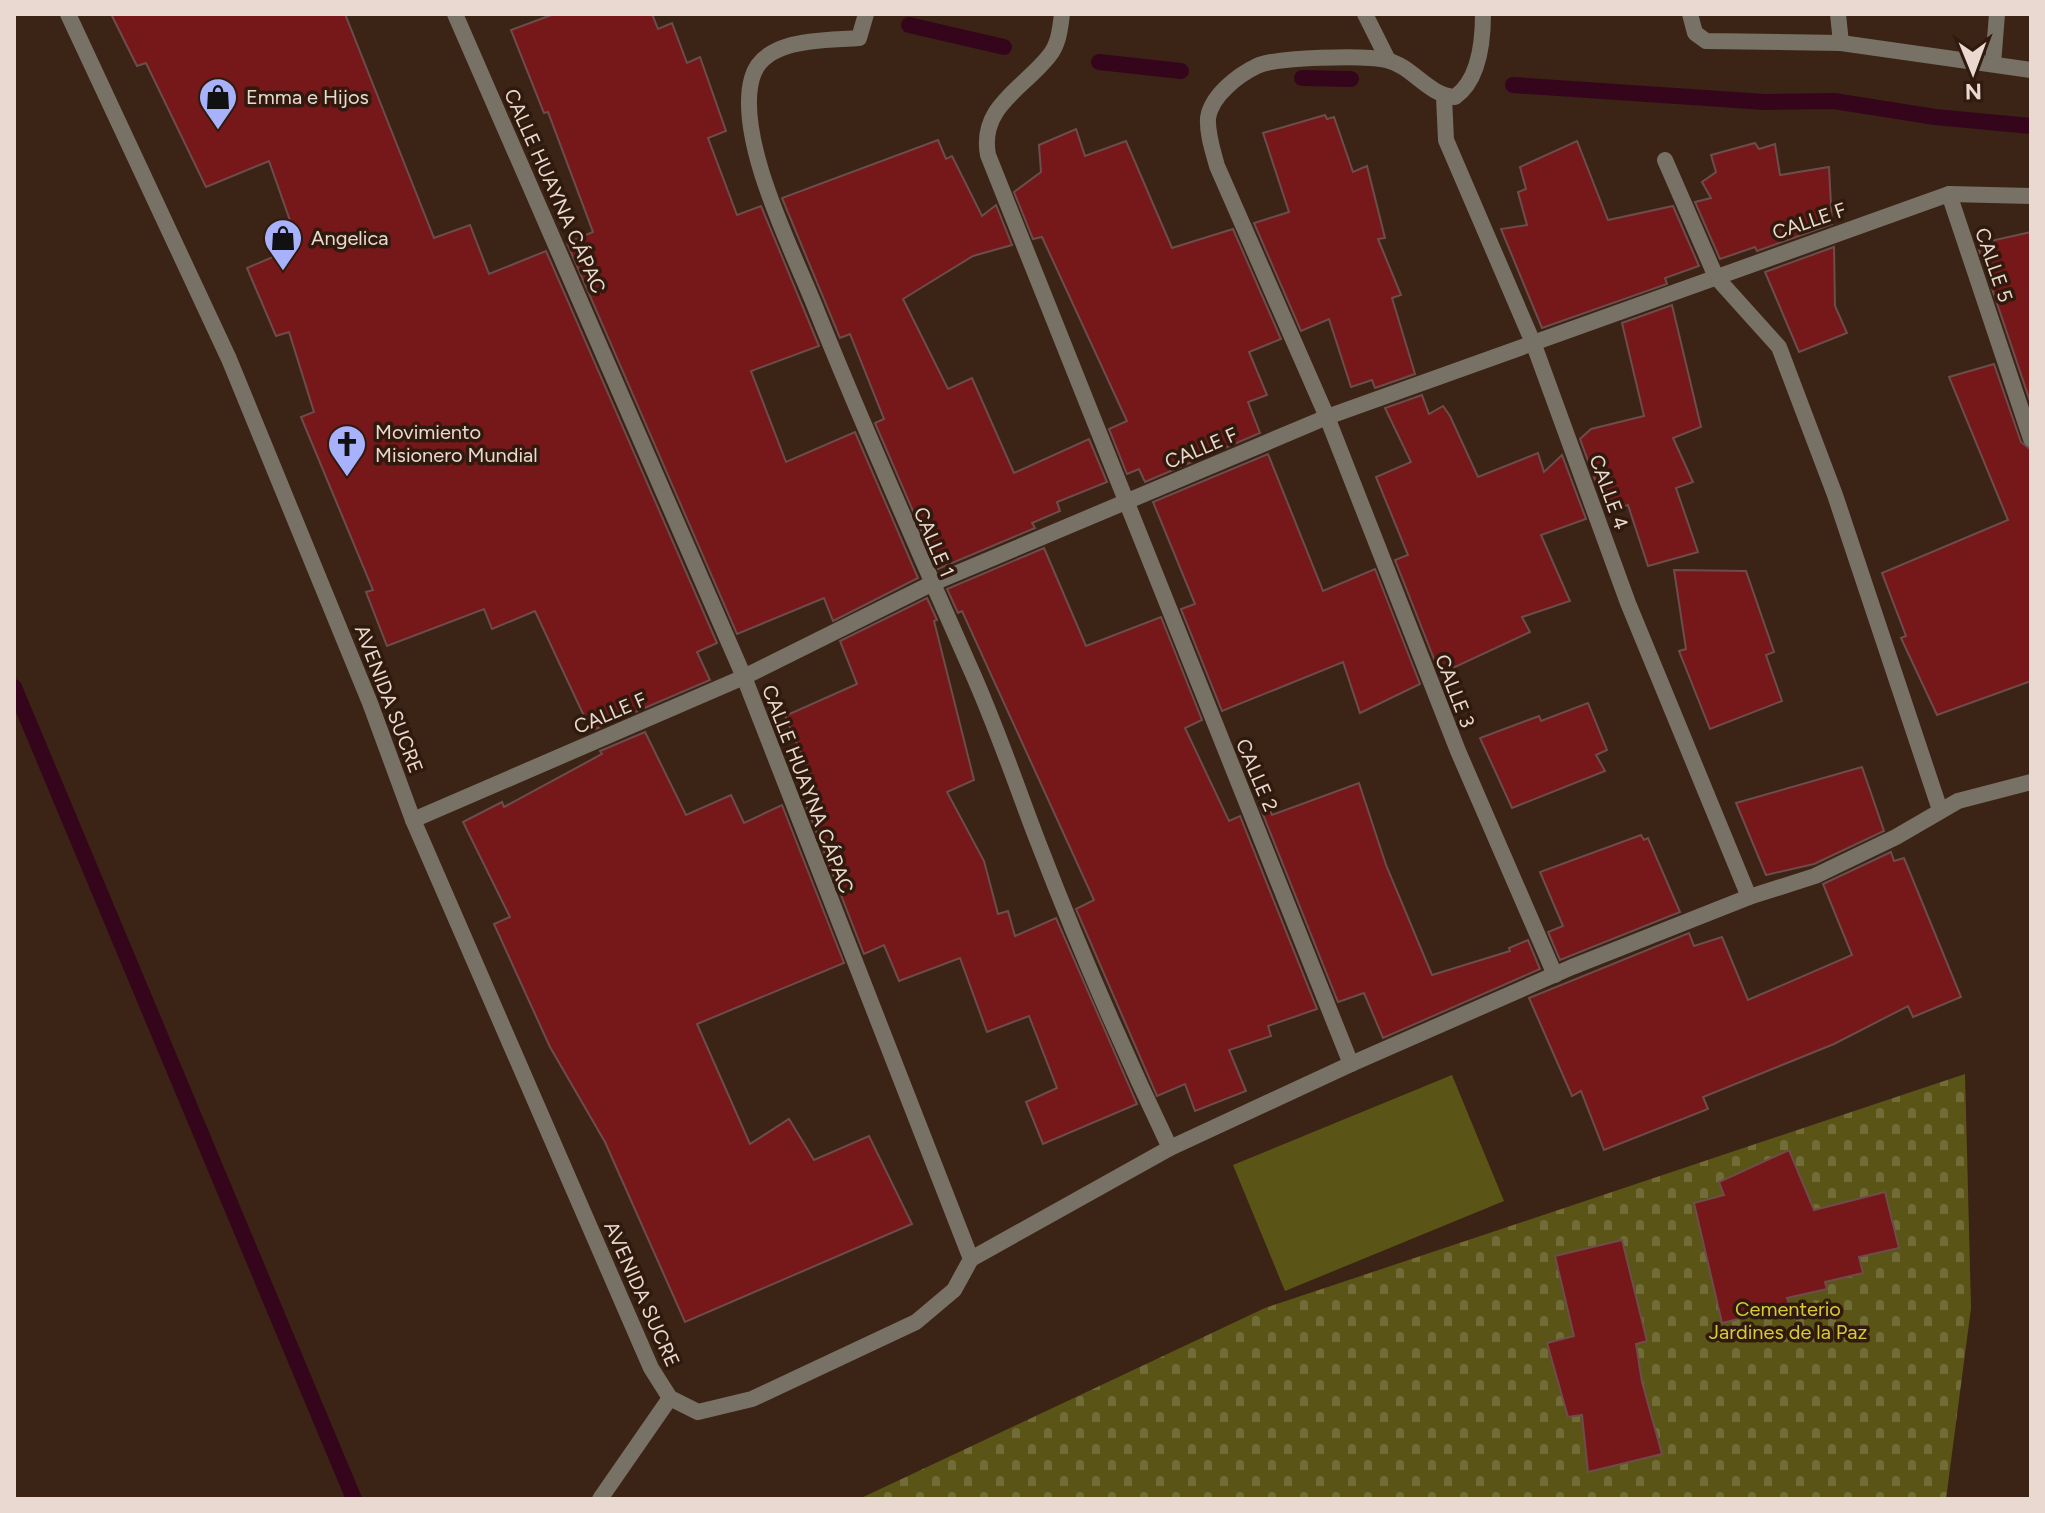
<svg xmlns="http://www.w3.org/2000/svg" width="2045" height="1513" viewBox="0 0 2045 1513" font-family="Figtree,sans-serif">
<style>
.green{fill:#5a5517}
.cemetery{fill:url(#cemetery-stones)}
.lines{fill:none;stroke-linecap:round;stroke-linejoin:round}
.stream{stroke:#35061b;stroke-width:16}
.building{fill:#76171a;stroke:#6c4d4b;stroke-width:2}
.minor{stroke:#787166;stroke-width:16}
.labels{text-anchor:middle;stroke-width:7;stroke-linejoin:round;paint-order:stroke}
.poi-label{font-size:20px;fill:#e9d9d0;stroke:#301a0d;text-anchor:start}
.street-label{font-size:20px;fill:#e9d9d0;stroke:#301a0d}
.park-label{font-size:20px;fill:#d6ca35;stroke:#301a0d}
</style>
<defs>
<pattern id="cemetery-stones" width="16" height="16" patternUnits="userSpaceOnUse" patternTransform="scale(2)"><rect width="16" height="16" fill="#5a5517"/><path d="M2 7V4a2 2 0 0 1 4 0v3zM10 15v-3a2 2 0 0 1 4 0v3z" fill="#726d38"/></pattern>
</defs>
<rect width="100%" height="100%" fill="#3b2416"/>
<polygon class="green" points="1452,1075 1504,1201 1285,1291 1233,1165"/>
<polygon class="cemetery" points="1965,1074 1971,1308 1946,1499 859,1499 1265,1308"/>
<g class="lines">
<g class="stream">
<polyline points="909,25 1004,47"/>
<polyline points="1099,62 1181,71"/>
<polyline points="1302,78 1351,79"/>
<polyline points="1513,85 1765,102 1834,101 1935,117 2031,126"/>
<polyline points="14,687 354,1499"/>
</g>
</g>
<g class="building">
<polygon points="111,14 345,14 434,238 470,225 489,274 546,251 717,643 697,652 710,680 591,731 535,611 492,629 484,609 387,646 366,592 373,590 301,417 314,412 289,332 276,336 247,268 299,246 269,161 206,187 146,63 137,66"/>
<polygon points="554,14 652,14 658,29 672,23 687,63 700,57 726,131 708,138 737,215 761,206 819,346 751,371 786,462 855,432 918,578 833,621 824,598 737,634 567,243 593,232 548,112 544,113 511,30"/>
<polygon points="1325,115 1327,119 1334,117 1353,172 1367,166 1385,238 1378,239 1401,295 1392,298 1415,374 1375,388 1372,380 1351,387 1329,319 1301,331 1254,223 1289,212 1263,133"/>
<polygon points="1076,129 1085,156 1126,141 1172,248 1233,229 1281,339 1249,352 1267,395 1248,402 1260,433 1145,482 1139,469 1127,474 1109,429 1127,421 1042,237 1033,239 1014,192 1041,172 1039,145"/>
<polygon points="938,140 946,159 952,156 982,216 996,205 1012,245 973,256 903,299 948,389 972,378 1014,473 1089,439 1107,482 1057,502 1060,511 1032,523 1035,528 938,569 875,423 884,419 850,334 840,338 782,198"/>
<polygon points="1577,141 1608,220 1673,206 1699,266 1665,278 1667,284 1542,328 1501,229 1527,225 1518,192 1526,189 1520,167"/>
<polygon points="1755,143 1759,149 1775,144 1780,175 1829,167 1832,224 1757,251 1755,247 1720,259 1695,202 1711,198 1702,182 1716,172 1711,155"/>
<polygon points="2031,232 2031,404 1977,244"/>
<polygon points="1834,247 1835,306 1847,333 1799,352 1765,272"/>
<polygon points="1672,305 1701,427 1673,438 1693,482 1676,488 1698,552 1648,566 1628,505 1607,512 1580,439 1591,429 1644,416 1622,323"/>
<polygon points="1994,364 2021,442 2031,450 2031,681 1937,715 1901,638 1906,636 1882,573 2008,520 1949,377"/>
<polygon points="1422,395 1429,414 1443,406 1450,416 1478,477 1538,453 1544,472 1562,455 1586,519 1541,535 1570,601 1522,617 1530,632 1440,674 1395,560 1408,555 1376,477 1411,462 1385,408"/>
<polygon points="1268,454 1323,591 1375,569 1420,684 1360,713 1343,662 1222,711 1181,609 1195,604 1153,502"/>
<polygon points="1044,548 1086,646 1161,617 1202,720 1185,728 1229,821 1240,816 1317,1009 1268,1026 1271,1036 1229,1050 1246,1091 1195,1111 1185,1084 1157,1096 1076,909 1094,900 962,611 958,613 947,589"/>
<polygon points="1674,570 1746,571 1774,652 1766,655 1782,701 1710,729 1679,651 1686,649"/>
<polygon points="927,598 937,620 934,621 974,780 947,792 984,861 998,914 1008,911 1015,936 1056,918 1137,1104 1043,1144 1026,1102 1057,1088 1029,1016 987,1032 960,958 899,981 884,945 864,954 802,795 816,788 785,716 857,684 840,641"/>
<polygon points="1588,703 1607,750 1596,755 1605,771 1512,808 1480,738 1539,716 1541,721"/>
<polygon points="645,732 686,815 731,795 744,823 782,805 844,963 697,1024 750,1144 789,1119 814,1160 869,1136 912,1224 685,1322 605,1142 550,1047 494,924 510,917 463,822 502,802 504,807 602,754 600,751"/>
<polygon points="1862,767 1884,831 1814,864 1766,875 1736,803"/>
<polygon points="1359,783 1386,865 1432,975 1510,951 1509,948 1528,940 1540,969 1383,1038 1364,993 1338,1002 1260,807 1268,804 1272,815"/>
<polygon points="1641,835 1644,840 1648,838 1680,912 1560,960 1548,932 1563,926 1540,872"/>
<polygon points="1891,852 1894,861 1904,858 1961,997 1913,1017 1908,1006 1834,1044 1703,1097 1708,1109 1604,1150 1581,1091 1572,1096 1529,998 1689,933 1694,946 1722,937 1748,1000 1852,955 1823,884"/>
<polygon points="1789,1150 1814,1210 1885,1192 1899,1248 1859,1257 1863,1273 1825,1282 1827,1289 1787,1298 1790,1306 1722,1323 1694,1203 1724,1195 1719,1182"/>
<polygon points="1622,1240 1647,1341 1636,1344 1642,1382 1662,1454 1588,1472 1582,1415 1568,1417 1547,1343 1574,1336 1555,1256"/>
</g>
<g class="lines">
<g class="minor">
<polyline points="68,14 229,359 370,703 413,820 651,1368 670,1398 698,1412 752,1399 916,1322 954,1290 971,1259 744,677 455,14"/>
<path d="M 866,14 L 859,38 C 826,41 763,37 752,78 C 735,139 793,251 816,309 C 864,429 916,545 968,663 C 995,722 1015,782 1038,842 C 1078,946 1122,1048 1170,1148"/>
<path d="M 1062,14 C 1060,29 1059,44 1049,56 C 1023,89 979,107 988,155 L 1351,1064"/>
<polyline points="1365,14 1388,60"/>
<path d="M 1483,14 C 1483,41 1479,80 1455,97 C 1427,95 1413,66 1386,60 C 1365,55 1276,57 1257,66 C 1238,75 1211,96 1208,118 C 1207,134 1213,151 1217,166 L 1327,417 L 1458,751 L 1555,975"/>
<polyline points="1690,14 1695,33 1706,41 1841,43 2031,70"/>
<polyline points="1838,14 1841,43"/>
<polyline points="1993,64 1997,14"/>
<polyline points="1444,97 1446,140 1534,345 1628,603 1749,897"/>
<polyline points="1665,160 1716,277 1779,347 1835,495 1940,810"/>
<polyline points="1949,194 2031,439"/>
<polyline points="413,820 744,677 931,584 1327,417 1949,194 2031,196"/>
<polyline points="971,1259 1170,1148 1351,1064 1572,967 1749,897 1815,876 1896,837 1958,801 2031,782"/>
<polyline points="600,1499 670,1398"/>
</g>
</g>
<defs>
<symbol id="shop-pin" viewBox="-11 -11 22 30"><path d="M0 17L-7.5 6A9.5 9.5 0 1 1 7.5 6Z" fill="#a7b1fc" stroke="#301a0d"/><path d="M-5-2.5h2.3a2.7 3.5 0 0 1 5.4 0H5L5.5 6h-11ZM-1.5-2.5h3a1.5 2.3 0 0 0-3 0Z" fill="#111"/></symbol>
<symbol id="church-pin" viewBox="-11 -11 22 30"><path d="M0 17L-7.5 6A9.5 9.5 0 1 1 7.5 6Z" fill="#a7b1fc" stroke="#301a0d"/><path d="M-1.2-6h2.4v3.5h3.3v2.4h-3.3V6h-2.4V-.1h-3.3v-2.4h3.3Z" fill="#111"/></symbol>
</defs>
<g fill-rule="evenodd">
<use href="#shop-pin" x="196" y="75" width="44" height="60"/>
<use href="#shop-pin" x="261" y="216" width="44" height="60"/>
<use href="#church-pin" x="325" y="422" width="44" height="60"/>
</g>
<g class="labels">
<g class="poi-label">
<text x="246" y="104">Emma e Hijos</text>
<text x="311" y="245">Angelica</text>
<text x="375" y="439">Movimiento<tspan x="375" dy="23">Misionero Mundial</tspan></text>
</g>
<g class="street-label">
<text transform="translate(555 191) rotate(66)" y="7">CALLE HUAYNA CÁPAC</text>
<text transform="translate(1809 221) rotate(-19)" y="7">CALLE F</text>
<text transform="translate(1994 265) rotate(71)" y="7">CALLE 5</text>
<text transform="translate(1201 448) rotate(-23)" y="7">CALLE F</text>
<text transform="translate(1609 492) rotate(70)" y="7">CALLE 4</text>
<text transform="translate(934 542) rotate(67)" y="7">CALLE 1</text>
<text transform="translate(1455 691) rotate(69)" y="7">CALLE 3</text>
<text transform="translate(389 699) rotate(69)" y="7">AVENIDA SUCRE</text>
<text transform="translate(610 713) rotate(-23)" y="7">CALLE F</text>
<text transform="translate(1257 775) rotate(67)" y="7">CALLE 2</text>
<text transform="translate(808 789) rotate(69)" y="7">CALLE HUAYNA CÁPAC</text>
<text transform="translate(642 1294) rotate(66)" y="7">AVENIDA SUCRE</text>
</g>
<g class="park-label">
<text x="1788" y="1316">Cementerio<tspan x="1788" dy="23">Jardines de la Paz</tspan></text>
</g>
</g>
<rect width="2045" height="1513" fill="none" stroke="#e9d9d0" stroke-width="32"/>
<g transform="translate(1973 72) rotate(179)" stroke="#301a0d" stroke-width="6" paint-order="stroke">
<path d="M0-6L14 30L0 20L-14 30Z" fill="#e9d9d0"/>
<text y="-12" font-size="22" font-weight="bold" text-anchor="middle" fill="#e9d9d0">N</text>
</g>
</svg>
